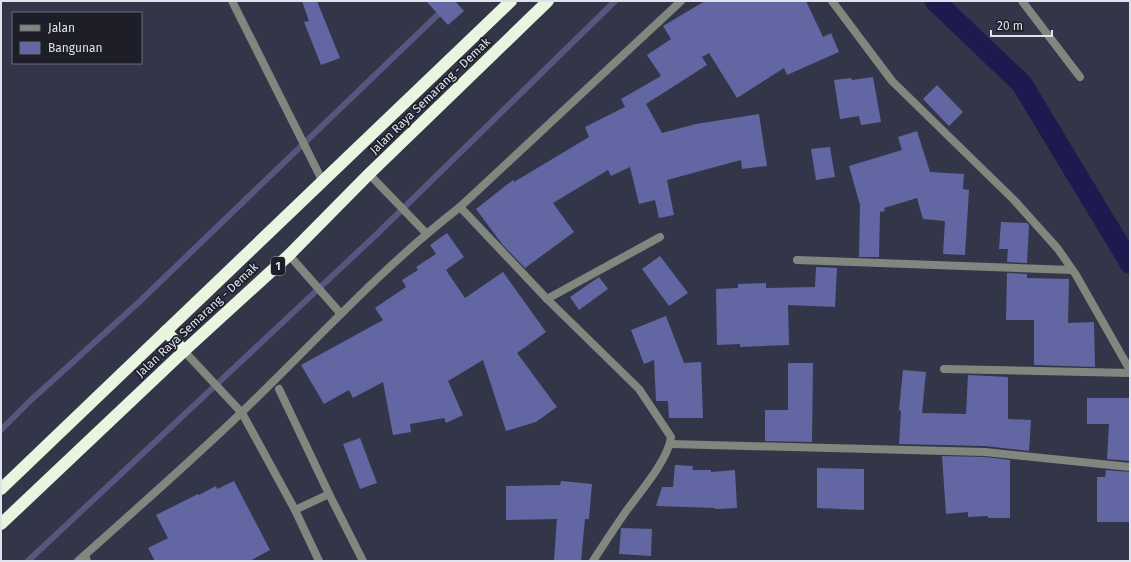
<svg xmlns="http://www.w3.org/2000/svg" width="1131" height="562" viewBox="0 0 1131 562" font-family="'Fira Sans',sans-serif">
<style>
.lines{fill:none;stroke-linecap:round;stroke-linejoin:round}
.stream{stroke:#57567f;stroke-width:6}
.canal{stroke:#1c1a4f;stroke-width:21}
.building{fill:#6266a3}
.lane{stroke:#81877e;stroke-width:8}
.street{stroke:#81877e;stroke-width:8}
.highway{stroke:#e8f5df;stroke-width:12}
.labels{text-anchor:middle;stroke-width:3.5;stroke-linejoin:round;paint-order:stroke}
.shield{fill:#1d1e27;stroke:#a6a7b2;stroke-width:1}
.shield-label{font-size:11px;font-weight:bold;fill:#e0e2ee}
.street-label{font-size:12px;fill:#e0e2ee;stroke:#1d1e27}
</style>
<rect width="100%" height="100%" fill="#333648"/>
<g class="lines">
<g class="stream">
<polyline points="1,430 31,400 138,303 452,1"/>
<polyline points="28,561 377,234 615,1"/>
</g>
<polyline class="canal" points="935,1 1022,84 1130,263"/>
</g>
<g class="building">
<polygon points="302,1 317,1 340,58 321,65 304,22 309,21"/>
<polygon points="426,1 455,1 464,11 448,25"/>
<polygon points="705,1 806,1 823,37 831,33 839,52 787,75 784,68 737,98 709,53 702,57 707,65 646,104 662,133 696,124 759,114 767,166 742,169 741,160 667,180 674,215 659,218 655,200 639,204 630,167 611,176 608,170 553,203 574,232 525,268 502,244 476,209 513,180 514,182 589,137 585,127 625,107 621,99 661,76 647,55 671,39 663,26"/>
<polygon points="873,77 881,122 861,125 859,116 840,119 834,80 851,78 852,80"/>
<polygon points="937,85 963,112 949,126 923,99"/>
<polygon points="917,131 930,172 964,174 963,189 969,190 965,255 943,254 945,221 923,219 917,198 884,208 885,211 880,212 879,257 859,257 860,205 849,166 902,150 898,137"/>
<polygon points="830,147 835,177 816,180 811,149"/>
<polygon points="1001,222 1027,223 1029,225 1027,263 1007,262 1008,249 999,249"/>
<polygon points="447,233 464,257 446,270 465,298 503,272 546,332 517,353 557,407 536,422 506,431 483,360 448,381 463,415 446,423 444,418 410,424 411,432 393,435 383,382 353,398 349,390 324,404 301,365 383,320 375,308 406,287 402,280 418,270 416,267 436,254 430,245"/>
<polygon points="660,256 688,293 669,306 642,269"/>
<polygon points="816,267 837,268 835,307 788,305 789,345 740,347 740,344 717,345 716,289 738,288 738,284 766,283 766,288 815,287"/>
<polygon points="1007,273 1027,274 1027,278 1069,279 1068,323 1094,322 1095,367 1034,365 1034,320 1006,320"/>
<polygon points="599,277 608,289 579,310 570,297"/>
<polygon points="666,316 684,363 701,362 703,418 669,418 668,401 656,401 654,360 644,364 631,330"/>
<polygon points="788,363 813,363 812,442 765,441 765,410 788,410"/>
<polygon points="903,370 926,372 922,413 966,414 968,375 1008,377 1008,419 1031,420 1029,451 985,446 899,444 901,411 899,410"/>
<polygon points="1087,398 1130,398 1130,461 1107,459 1109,424 1087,424"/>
<polygon points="360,438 377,483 360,489 343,444"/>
<polygon points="942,456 985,457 1010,460 1010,518 988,518 988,516 968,517 968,512 946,514"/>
<polygon points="675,465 693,466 692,470 711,470 711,472 735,470 737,508 715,509 715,508 656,506 662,487 673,487"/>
<polygon points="817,468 864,469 864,510 817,508"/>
<polygon points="1106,470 1130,472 1130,522 1097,522 1097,477 1105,477"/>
<polygon points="234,481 270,550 250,561 155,561 148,548 168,538 156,515 198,494 199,495 216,486 217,489"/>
<polygon points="561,481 592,484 589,519 585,519 581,561 554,560 557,519 506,520 506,486 560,485"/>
<polygon points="621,528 652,529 651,556 619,554"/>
</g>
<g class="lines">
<g class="lane">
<polyline points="232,1 323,182"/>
<polyline points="1022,1 1080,77"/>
<polyline points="184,351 242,413 295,510 319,561"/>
<polyline points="279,389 329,494 363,561"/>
<polyline points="295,510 329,494"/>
<polyline points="85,555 87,561"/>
</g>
<g class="street">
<polyline points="832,1 892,81 1014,200 1058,249 1076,275 1130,370"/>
<polyline points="369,174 426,233"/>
<path d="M 460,207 L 547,299 L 639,389 L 671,437 C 668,460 641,491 627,510 C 615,527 604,544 593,561"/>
<polyline points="289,255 341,314"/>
<polyline points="797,260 1072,270"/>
<polyline points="547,299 660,237"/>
<polyline points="944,369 1130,373"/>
<polyline points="670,444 985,452 1130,467"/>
<path d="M 78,561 C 133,512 189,463 242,412 C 314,343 381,268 460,207 L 681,1"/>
</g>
<g class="highway">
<polyline points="166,331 184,351"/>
<polyline points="1,489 511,1"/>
<polyline points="1,524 184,351 289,255 369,174 548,1"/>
</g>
</g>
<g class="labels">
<rect class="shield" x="271" y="257" width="14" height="18" rx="3"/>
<g class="shield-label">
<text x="278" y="270">1</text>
</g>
<g class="street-label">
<text transform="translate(430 96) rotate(-44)" y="4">Jalan Raya Semarang - Demak</text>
<text transform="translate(197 320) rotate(-43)" y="4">Jalan Raya Semarang - Demak</text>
</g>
</g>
<rect width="1131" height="562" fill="none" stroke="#e0e2ee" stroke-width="4"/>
<rect x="12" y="12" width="130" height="52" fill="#1d1e27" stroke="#6b6c77"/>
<rect x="20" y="25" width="20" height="6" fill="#81877e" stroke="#6b6c77"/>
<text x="48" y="32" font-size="12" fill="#e0e2ee">Jalan</text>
<rect x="20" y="42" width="20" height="12" fill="#6266a3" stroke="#6b6c77"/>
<text x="48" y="52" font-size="12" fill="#e0e2ee">Bangunan</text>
<path d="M991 30v6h61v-6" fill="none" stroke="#e0e2ee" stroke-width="2"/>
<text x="997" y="30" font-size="12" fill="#e0e2ee" stroke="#1d1e27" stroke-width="3" paint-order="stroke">20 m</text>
</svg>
